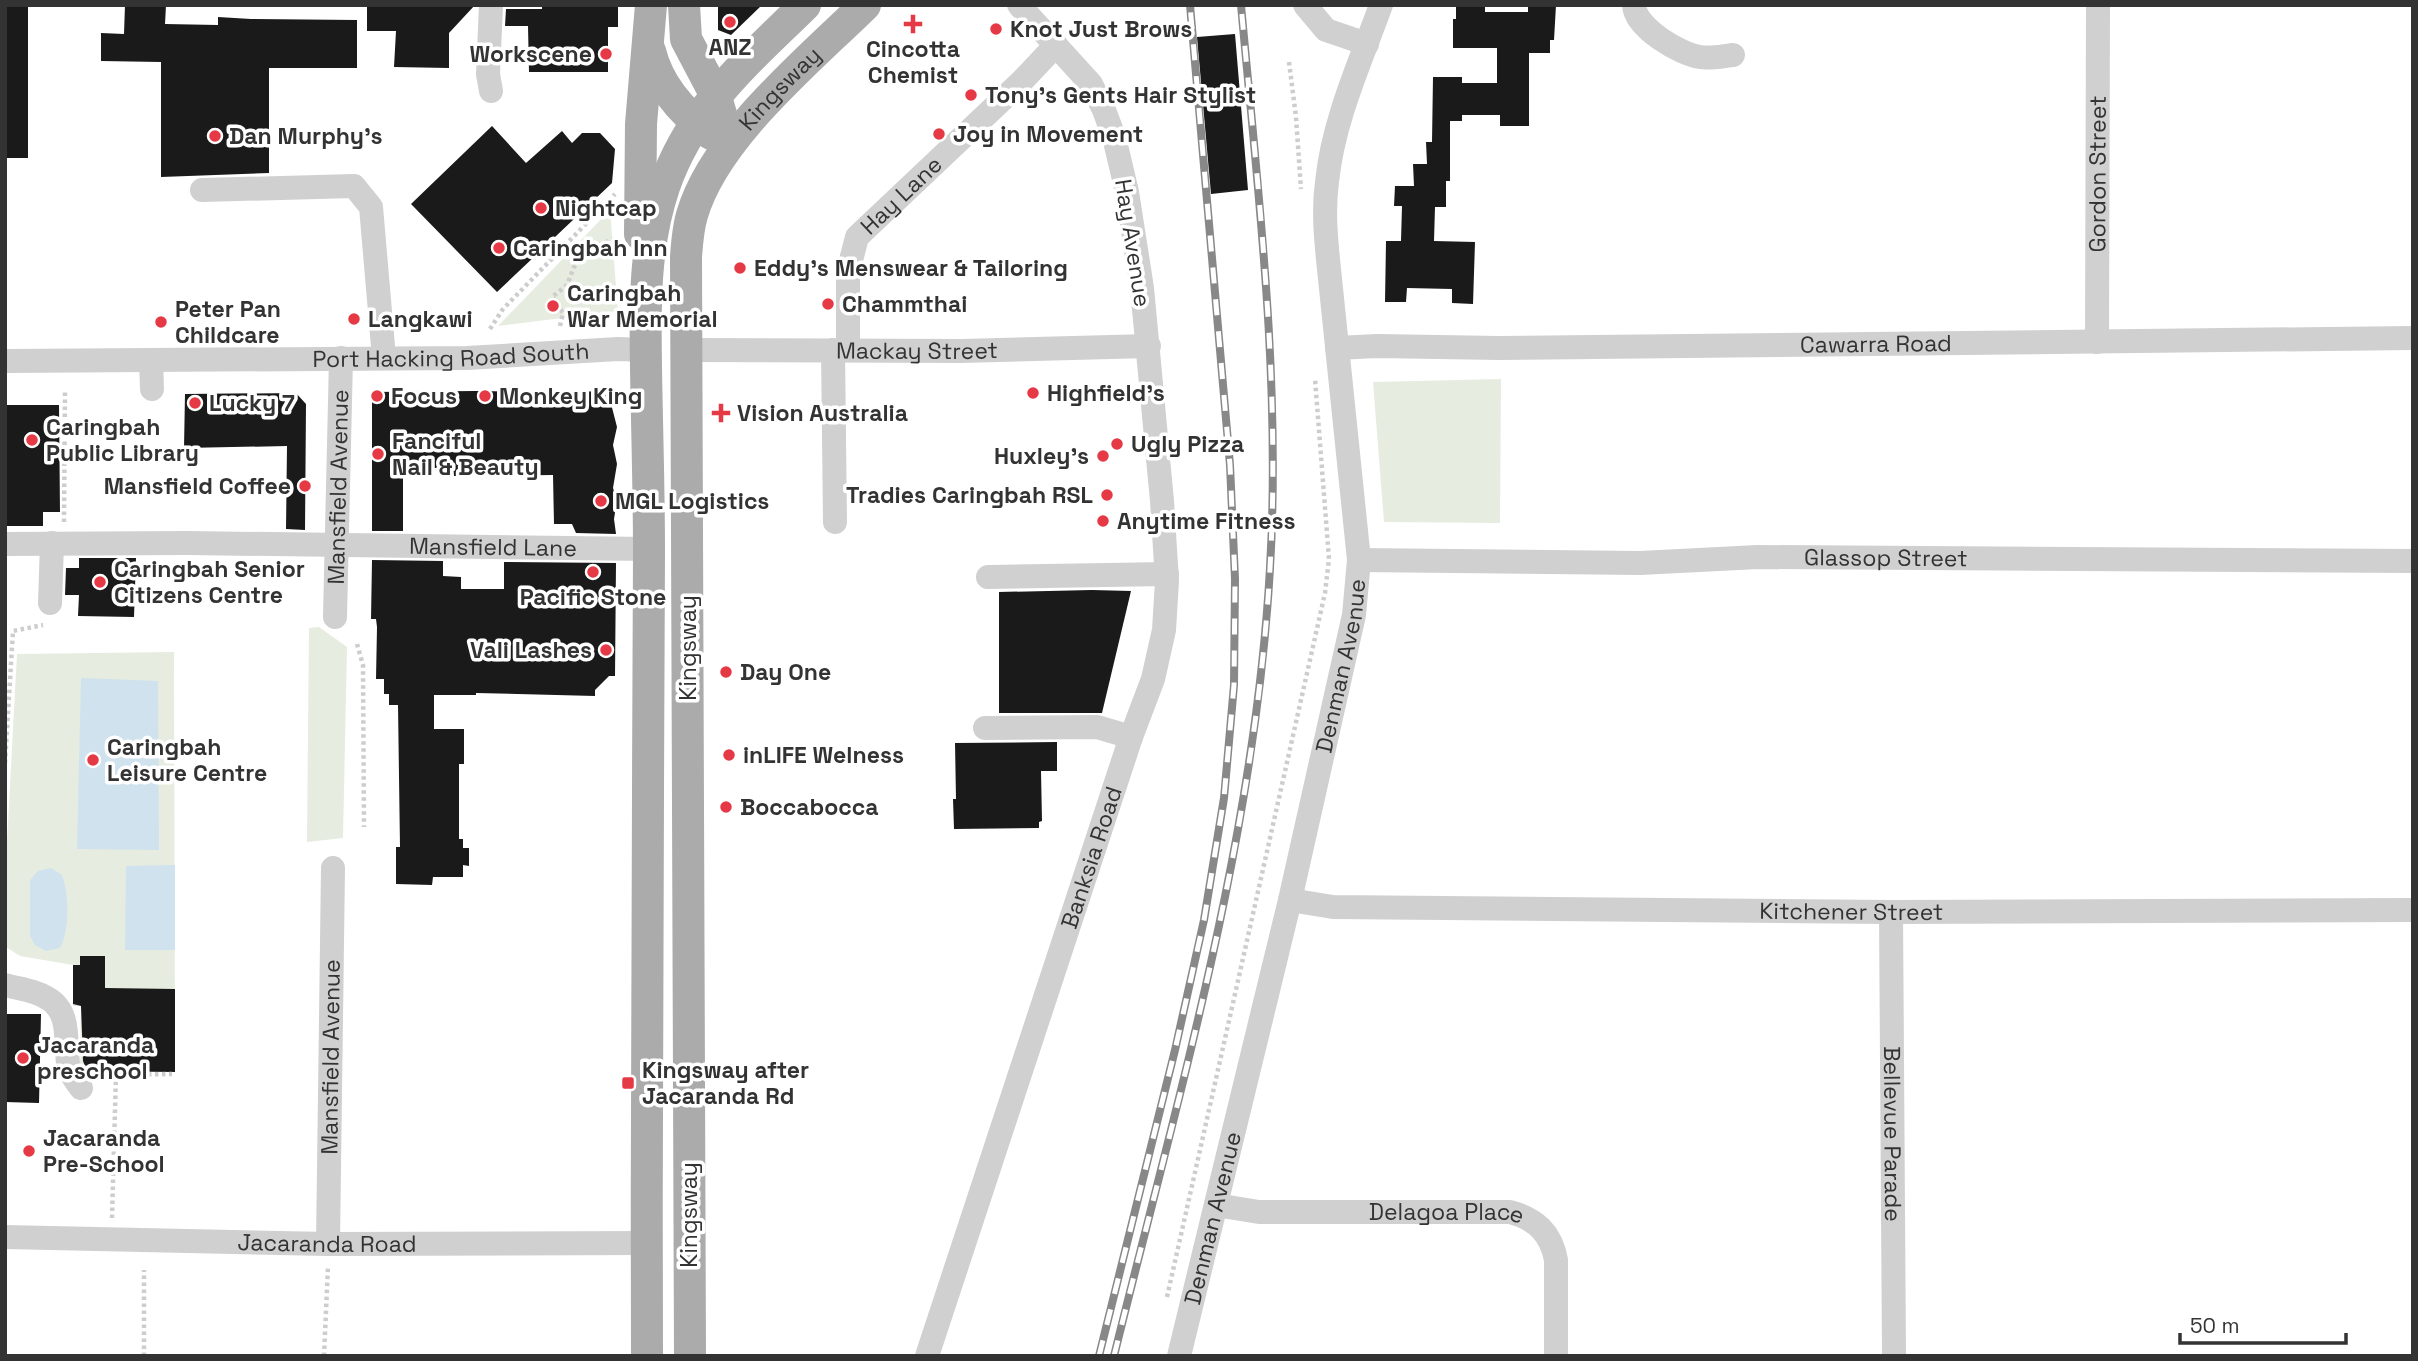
<svg xmlns="http://www.w3.org/2000/svg" width="2418" height="1361" viewBox="0 0 2418 1361" font-family="'Space Grotesk',sans-serif">
<style>
.green{fill:#e6ecdf}
.water{fill:#cfe2ee}
.building{fill:#1a1a1a}
.lines{fill:none;stroke-linecap:round;stroke-linejoin:round}
.path{stroke:#cdcdcd;stroke-width:4.5;stroke-dasharray:3.5 3.5;stroke-linecap:butt}
.minor{stroke:#d0d0d0;stroke-width:24}
.major{stroke:#ababab;stroke-width:32}
.rail-casing{stroke:#888;stroke-width:8}
.rail{stroke:#fff;stroke-width:5;stroke-dasharray:16;stroke-linecap:butt}
.poi-dot{fill:#e63946;stroke:#fff;stroke-width:2.5}
.labels{text-anchor:middle;stroke-width:7;stroke-linejoin:round;paint-order:stroke}
.poi-label{font-size:23px;font-weight:bold;fill:#333;stroke:#fff;text-anchor:start}
.street-label{font-size:23px;fill:#333;stroke:#fff}
</style>
<rect width="100%" height="100%" fill="#fff"/>
<g class="green">
<polygon points="610,210 618,311 498,326"/>
<polygon points="1501,379 1500,523 1384,522 1373,382"/>
<polygon points="319,627 347,647 343,838 307,842 309,628"/>
<polygon points="174,652 175,1072 80,1071 81,1006 73,1006 73,965 20,956 6,947 5,879 17,654"/>
</g>
<g class="water">
<polygon points="81,678 158,681 159,850 77,849"/>
<polygon points="175,865 175,950 125,950 126,866"/>
<path d="M 51,868 L 62,875 C 69,895 70,929 60,948 L 46,951 L 35,945 L 30,936 L 30,880 L 38,871 Z"/>
</g>
<g class="building">
<polygon points="125,5 166,5 165,24 218,25 218,17 251,19 357,20 357,68 269,68 269,173 161,177 161,62 101,61 101,33 124,34"/>
<polygon points="367,5 475,5 449,33 449,68 394,67 396,31 367,31"/>
<polygon points="542,5 618,5 618,27 608,27 608,72 529,72 528,26 505,26 506,9 542,9"/>
<polygon points="718,5 762,5 731,35 718,30"/>
<polygon points="1456,5 1485,5 1485,12 1528,12 1528,5 1556,5 1554,40 1550,40 1550,53 1529,53 1529,126 1500,126 1500,115 1462,115 1462,121 1450,121 1450,181 1446,181 1446,207 1435,207 1434,241 1475,242 1473,304 1452,303 1452,289 1407,288 1406,302 1385,302 1386,241 1401,241 1402,206 1394,206 1395,186 1414,186 1413,164 1427,164 1426,142 1432,142 1433,77 1462,77 1462,83 1497,83 1497,48 1453,48 1453,19 1456,19"/>
<rect x="5" y="7" width="23" height="151"/>
<polygon points="1235,34 1248,190 1211,194 1197,37"/>
<polygon points="492,126 526,163 562,131 572,143 582,133 600,133 615,149 612,183 497,292 411,204"/>
<polygon points="475,391 535,392 534,395 573,395 575,391 608,392 617,427 613,445 617,464 613,488 617,500 614,519 616,534 576,533 572,524 554,524 553,475 454,476 453,468 403,468 403,531 372,531 372,392"/>
<polygon points="296,393 306,404 305,530 286,529 287,446 184,448 185,394"/>
<polygon points="5,405 59,405 60,512 43,512 43,526 5,526"/>
<polygon points="79,558 136,558 134,617 78,616 79,595 65,595 66,568 79,568"/>
<polygon points="372,560 443,561 443,576 461,577 461,589 504,589 504,562 616,563 615,676 609,676 595,690 595,696 476,693 476,695 434,695 434,729 464,729 464,764 459,764 459,839 463,839 463,848 469,848 469,866 463,865 463,877 433,877 432,885 396,884 396,847 400,847 398,705 389,705 389,694 384,694 384,679 376,679 377,627 376,619 371,619"/>
<polygon points="1092,590 1131,591 1102,713 999,713 999,592"/>
<polygon points="1057,742 1057,771 1041,771 1042,821 1039,822 1039,828 954,829 953,799 956,799 955,743"/>
<polygon points="80,956 105,956 105,988 175,989 175,1072 87,1071 83,1061 81,1006 73,1004 73,965 80,965"/>
<polygon points="5,1014 41,1014 39,1103 5,1102"/>
</g>
<g class="lines">
<g class="path">
<polyline points="1289,62 1296,117 1301,189"/>
<polyline points="560,326 563,313 552,297 567,285 574,267 593,247 614,239"/>
<polyline points="490,329 503,309 615,194"/>
<polyline points="64,449 93,449"/>
<polyline points="64,522 65,390"/>
<polyline points="357,644 363,665 364,827"/>
<polyline points="5,763 13,631 43,625"/>
<polyline points="96,1073 116,1075"/>
<polyline points="112,1218 116,1075 172,1074"/>
<polyline points="1167,1297 1325,593 1329,559 1315,379"/>
<polyline points="144,1356 144,1270"/>
<polyline points="324,1356 328,1266"/>
</g>
<g class="minor">
<polyline points="1305,5 1326,30 1367,44"/>
<path d="M 1634,5 C 1635,28 1680,54 1700,57 C 1710,59 1723,56 1733,55"/>
<polyline points="491,91 488,74 491,5"/>
<polyline points="202,190 354,186 371,207 384,358"/>
<path id="s1" d="M 2097,342 L 2098,5"/>
<path id="s2" d="M 1337,348 L 1377,346 L 1499,348 L 2413,338"/>
<path id="s3" d="M 686,350 L 961,351 L 1149,346"/>
<polyline points="833,350 835,522"/>
<path id="s4" d="M 848,350 L 848,272 L 857,237 L 1022,81 L 1056,45"/>
<polyline points="151,360 152,389"/>
<path id="s5" d="M 5,361 L 467,358 L 618,349 L 646,350"/>
<path id="s6" d="M 5,544 L 187,543 L 649,549"/>
<path id="s7" d="M 1359,560 L 1640,563 L 1758,557 L 2413,561"/>
<polyline points="988,577 1167,574"/>
<polyline points="50,603 52,543"/>
<path id="s8" d="M 335,617 L 341,358"/>
<polyline points="985,728 1097,727 1131,737"/>
<path id="s9" d="M 1290,900 L 1333,907 L 1891,912 L 2413,910"/>
<path id="s10" d="M 1891,912 L 1894,1356"/>
<path d="M 5,985 C 20,989 34,990 47,998 C 71,1011 65,1041 68,1063 C 70,1073 75,1080 81,1088"/>
<path id="s11" d="M 1216,1205 L 1259,1212 L 1510,1212 C 1536,1219 1551,1233 1556,1260 L 1556,1356"/>
<path id="s12" d="M 5,1237 L 328,1244 L 647,1243"/>
<path id="s13" d="M 328,1244 L 333,868"/>
<path id="s14" d="M 927,1356 L 1131,737 L 1153,679 L 1164,630 L 1167,581 L 1162,501 L 1142,288 L 1127,192 L 1114,137 L 1104,110 L 1091,84 L 1019,5"/>
<path id="s15" d="M 1179,1356 L 1290,900 L 1354,615 L 1359,560 L 1329,269 C 1326,240 1323,211 1327,182 C 1333,121 1360,63 1381,5"/>
</g>
<g class="major">
<polyline points="684,5 686,39 715,94 721,114"/>
<path d="M 650,51 C 658,85 683,113 711,134"/>
<polyline points="640,234 641,124 651,5"/>
<path d="M 647,1356 C 646,1088 648,820 649,552 C 649,491 647,429 646,368 C 645,307 644,246 664,187 C 692,107 747,62 805,5"/>
<path id="s16" d="M 690,1356 L 686,257 C 687,243 688,228 692,215 C 714,138 808,61 865,5"/>
</g>
<defs>
<g id="rail">
<polyline points="1099,1356 1175,1050 1204,920 1224,798 1234,685 1235,579 1230,465 1190,5"/>
<path d="M 1114,1356 C 1178,1096 1255,837 1270,568 C 1281,380 1258,192 1241,5"/>
</g>
</defs>
<use href="#rail" class="rail-casing"/>
<use href="#rail" class="rail"/>
</g>
<g class="poi-dot">
<circle cx="730" cy="22" r="7"/>
<path d="M909.5 13.5h7v7h7v7h-7v7h-7v-7h-7v-7h7z"/>
<circle cx="996" cy="29" r="7"/>
<circle cx="606" cy="54" r="7"/>
<circle cx="971" cy="95" r="7"/>
<circle cx="939" cy="134" r="7"/>
<circle cx="215" cy="136" r="7"/>
<circle cx="541" cy="208" r="7"/>
<circle cx="499" cy="248" r="7"/>
<circle cx="740" cy="268" r="7"/>
<circle cx="828" cy="304" r="7"/>
<circle cx="553" cy="306" r="7"/>
<circle cx="354" cy="319" r="7"/>
<circle cx="161" cy="322" r="7"/>
<circle cx="1033" cy="393" r="7"/>
<circle cx="377" cy="396" r="7"/>
<circle cx="485" cy="396" r="7"/>
<circle cx="195" cy="403" r="7"/>
<path d="M717.5 402.5h7v7h7v7h-7v7h-7v-7h-7v-7h7z"/>
<circle cx="32" cy="440" r="7"/>
<circle cx="1117" cy="444" r="7"/>
<circle cx="378" cy="454" r="7"/>
<circle cx="1103" cy="456" r="7"/>
<circle cx="305" cy="486" r="7"/>
<circle cx="1107" cy="495" r="7"/>
<circle cx="601" cy="501" r="7"/>
<circle cx="1103" cy="521" r="7"/>
<circle cx="593" cy="572" r="7"/>
<circle cx="100" cy="582" r="7"/>
<circle cx="606" cy="650" r="7"/>
<circle cx="726" cy="672" r="7"/>
<circle cx="729" cy="755" r="7"/>
<circle cx="93" cy="760" r="7"/>
<circle cx="726" cy="807" r="7"/>
<circle cx="23" cy="1058" r="7"/>
<rect x="621" y="1076" width="14" height="14" rx="3.5"/>
<circle cx="29" cy="1151" r="7"/>
</g>
<g class="labels">
<g class="poi-label">
<text x="1010" y="37">Knot Just Brows</text>
<text x="730" y="55" text-anchor="middle">ANZ</text>
<text x="913" y="57" text-anchor="middle">Cincotta<tspan x="913" dy="26">Chemist</tspan></text>
<text x="592" y="62" text-anchor="end">Workscene</text>
<text x="985" y="103">Tony's Gents Hair Stylist</text>
<text x="953" y="142">Joy in Movement</text>
<text x="229" y="144">Dan Murphy's</text>
<text x="555" y="216">Nightcap</text>
<text x="513" y="256">Caringbah Inn</text>
<text x="754" y="276">Eddy's Menswear &amp; Tailoring</text>
<text x="567" y="301">Caringbah<tspan x="567" dy="26">War Memorial</tspan></text>
<text x="842" y="312">Chammthai</text>
<text x="175" y="317">Peter Pan<tspan x="175" dy="26">Childcare</tspan></text>
<text x="368" y="327">Langkawi</text>
<text x="1047" y="401">Highfield's</text>
<text x="391" y="404">Focus</text>
<text x="499" y="404">Monkey King</text>
<text x="209" y="411">Lucky 7</text>
<text x="737" y="421">Vision Australia</text>
<text x="46" y="435">Caringbah<tspan x="46" dy="26">Public Library</tspan></text>
<text x="392" y="449">Fanciful<tspan x="392" dy="26">Nail &amp; Beauty</tspan></text>
<text x="1131" y="452">Ugly Pizza</text>
<text x="1089" y="464" text-anchor="end">Huxley's</text>
<text x="291" y="494" text-anchor="end">Mansfield Coffee</text>
<text x="1093" y="503" text-anchor="end">Tradies Caringbah RSL</text>
<text x="615" y="509">MGL Logistics</text>
<text x="1117" y="529">Anytime Fitness</text>
<text x="114" y="577">Caringbah Senior<tspan x="114" dy="26">Citizens Centre</tspan></text>
<text x="593" y="605" text-anchor="middle">Pacific Stone</text>
<text x="592" y="658" text-anchor="end">Vali Lashes</text>
<text x="740" y="680">Day One</text>
<text x="107" y="755">Caringbah<tspan x="107" dy="26">Leisure Centre</tspan></text>
<text x="743" y="763">inLIFE Welness</text>
<text x="740" y="815">Boccabocca</text>
<text x="37" y="1053">Jacaranda<tspan x="37" dy="26">preschool</tspan></text>
<text x="642" y="1078">Kingsway after<tspan x="642" dy="26">Jacaranda Rd</tspan></text>
<text x="43" y="1146">Jacaranda<tspan x="43" dy="26">Pre-School</tspan></text>
</g>
<g class="street-label">
<text dy="8" stroke="none"><textPath href="#s16" startOffset="1297">Kingsway</textPath></text>
<text dy="8" stroke="none"><textPath href="#s1" startOffset="168">Gordon Street</textPath></text>
<text dy="8" stroke="none"><textPath href="#s4" startOffset="175">Hay Lane</textPath></text>
<text transform="translate(1133 243) rotate(81)" y="8">Hay Avenue</text>
<text dy="8" stroke="none"><textPath href="#s2" startOffset="539">Cawarra Road</textPath></text>
<text dy="8" stroke="none"><textPath href="#s3" startOffset="231">Mackay Street</textPath></text>
<text dy="8" stroke="none"><textPath href="#s5" startOffset="446">Port Hacking Road South</textPath></text>
<text dy="8" stroke="none"><textPath href="#s8" startOffset="130">Mansfield Avenue</textPath></text>
<text dy="8" stroke="none"><textPath href="#s6" startOffset="488">Mansfield Lane</textPath></text>
<text dy="8" stroke="none"><textPath href="#s7" startOffset="527">Glassop Street</textPath></text>
<text transform="translate(688 648) rotate(-90)" y="8">Kingsway</text>
<text dy="8" stroke="none"><textPath href="#s15" startOffset="709">Denman Avenue</textPath></text>
<text dy="8" stroke="none"><textPath href="#s14" startOffset="525">Banksia Road</textPath></text>
<text dy="8" stroke="none"><textPath href="#s9" startOffset="562">Kitchener Street</textPath></text>
<text dy="8" stroke="none"><textPath href="#s13" startOffset="187">Mansfield Avenue</textPath></text>
<text dy="8" stroke="none"><textPath href="#s10" startOffset="222">Bellevue Parade</textPath></text>
<text transform="translate(689 1215) rotate(-90)" y="8">Kingsway</text>
<text dy="8" stroke="none"><textPath href="#s11" startOffset="231">Delagoa Place</textPath></text>
<text dy="8" stroke="none"><textPath href="#s15" startOffset="142">Denman Avenue</textPath></text>
<text dy="8" stroke="none"><textPath href="#s12" startOffset="322">Jacaranda Road</textPath></text>
</g>
</g>
<rect width="2418" height="1361" fill="none" stroke="#333333" stroke-width="14"/>
<path d="M2180 1333v10h166v-10" fill="none" stroke="#333333" stroke-width="3.5"/>
<text x="2190" y="1333" font-size="21" fill="#333333" stroke="#ffffff" stroke-width="5" paint-order="stroke">50 m</text>
</svg>
